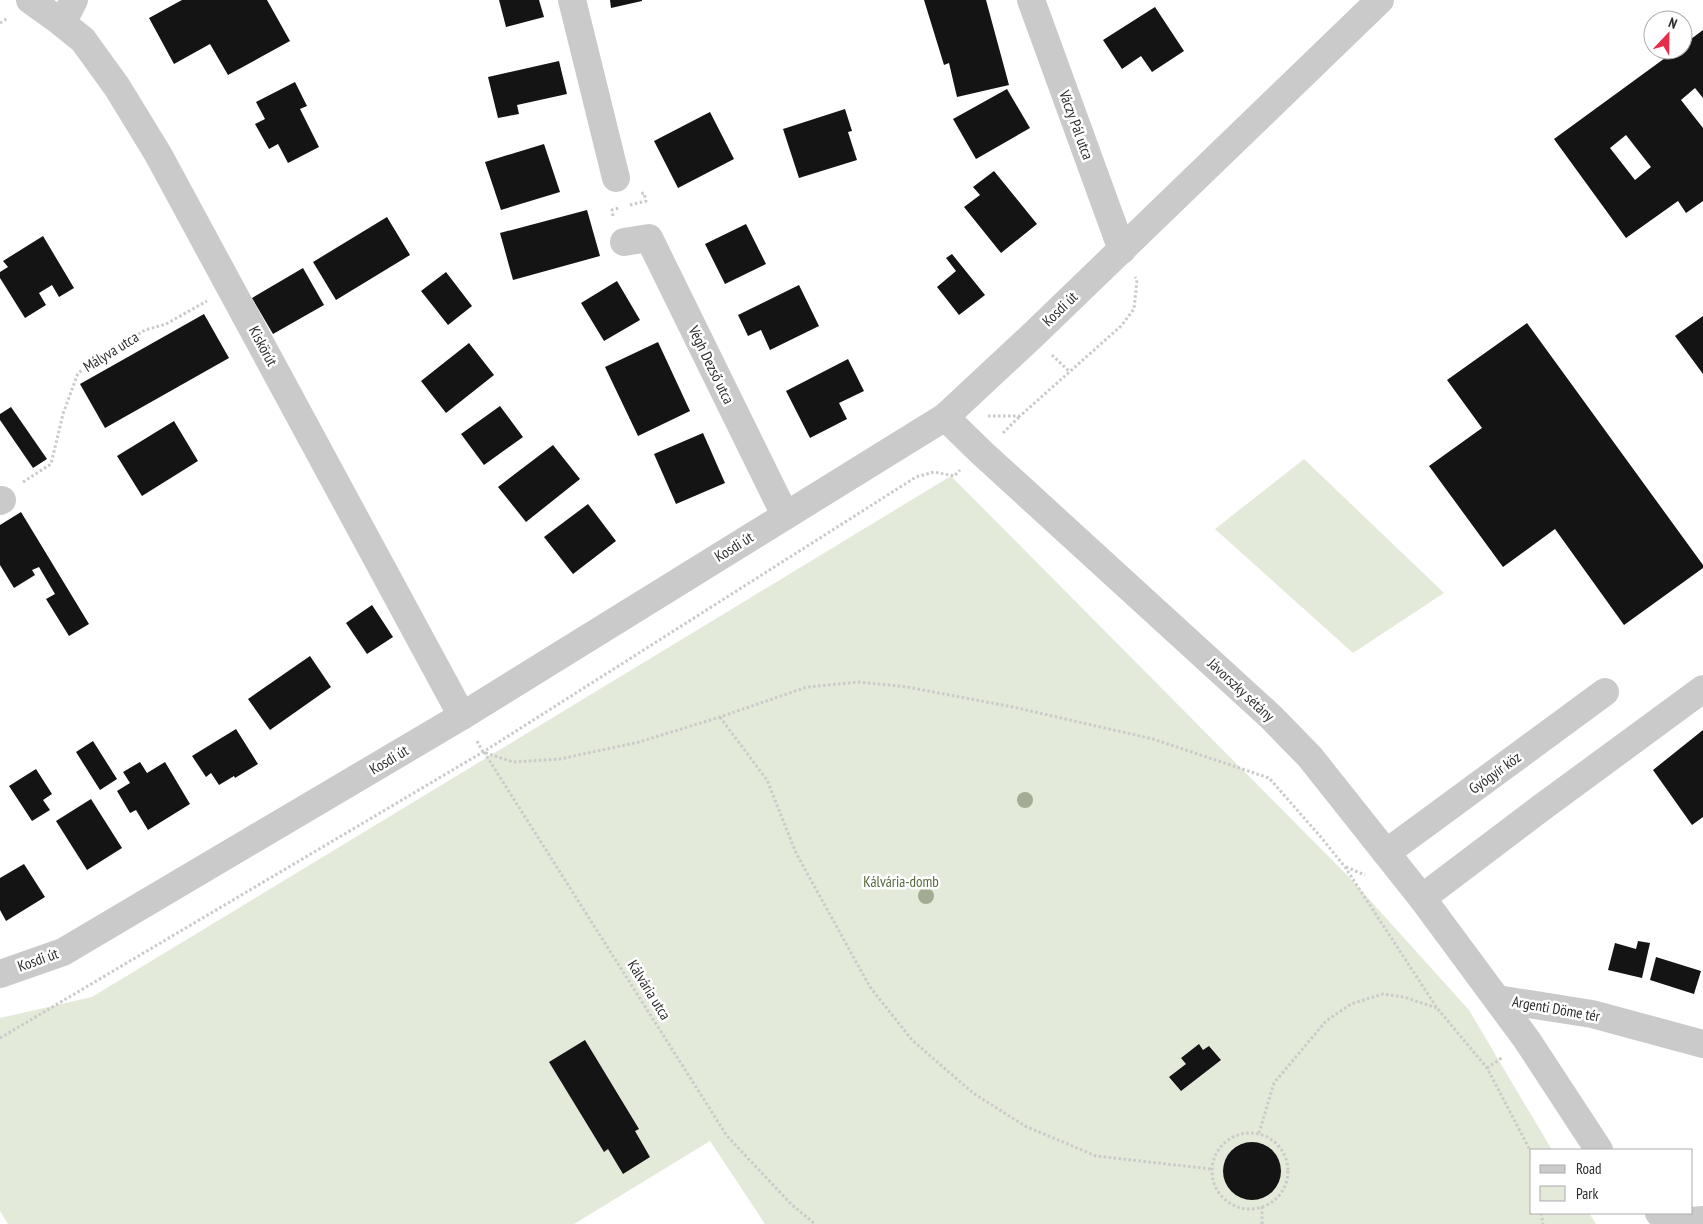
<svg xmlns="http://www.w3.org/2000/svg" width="1703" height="1224" viewBox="0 0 1703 1224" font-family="'PT Sans Narrow',sans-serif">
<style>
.green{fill:#e4eada}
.building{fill:#141414;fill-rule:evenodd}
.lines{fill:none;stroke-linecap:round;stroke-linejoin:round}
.path{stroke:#cacaca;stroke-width:3;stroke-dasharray:2.5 2.5;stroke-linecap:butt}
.minor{stroke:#cacaca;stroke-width:28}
.tree{fill:#a1ac93}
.labels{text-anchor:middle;stroke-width:5;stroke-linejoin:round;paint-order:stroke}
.street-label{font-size:15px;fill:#2d2d2d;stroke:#fff}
.park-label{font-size:15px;fill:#54683b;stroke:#fff}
</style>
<rect width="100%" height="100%" fill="#fff"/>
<g class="green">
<polygon points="1304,459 1444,593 1353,653 1215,529"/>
<polygon points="951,476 1349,877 1469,1010 1552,1150 1532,1150 1532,1213 1589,1213 1596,1224 765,1224 710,1141 574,1224 8,1224 0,1211 0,1018 92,997"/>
</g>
<g class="building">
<polygon points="182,0 267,0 290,41 228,75 210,44 174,64 149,18"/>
<polygon points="499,0 539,0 544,17 506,27"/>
<polygon points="610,0 642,0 642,1 611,8"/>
<polygon points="924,0 986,0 1009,85 957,97 949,63 944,65"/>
<polygon points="1155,7 1184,51 1152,72 1141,56 1122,69 1103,40"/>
<path d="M 1703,30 L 1703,98 L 1695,88 L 1681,100 L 1703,128 L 1703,201 L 1686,213 L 1678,201 L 1626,238 L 1554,139 L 1676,50 L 1683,50 L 1683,45 ZM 1626,135 L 1651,167 L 1635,180 L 1610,148 Z"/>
<polygon points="559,61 567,94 517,105 519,114 498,118 488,77"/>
<polygon points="295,82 307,106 300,109 319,147 288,163 278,144 269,149 255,124 265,119 256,102"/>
<polygon points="1007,89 1030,128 976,159 953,119"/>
<polygon points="845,109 852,131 848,132 857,160 799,178 783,129"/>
<polygon points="710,112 734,159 678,188 654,141"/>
<polygon points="544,144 560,192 501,210 485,162"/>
<polygon points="994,171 1037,224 1001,253 964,207 980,195 973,187"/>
<polygon points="587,210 600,256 513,280 500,233"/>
<polygon points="387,217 410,255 336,300 313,262"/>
<polygon points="746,224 766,264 725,284 705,244"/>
<polygon points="43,236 74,288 59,297 52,285 39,293 46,305 25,318 0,278 0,272 8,267 3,261"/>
<polygon points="952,254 985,295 959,315 937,287 956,271 946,258"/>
<polygon points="303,268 324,305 273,334 252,298"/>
<polygon points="446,272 472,306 448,325 421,291"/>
<polygon points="617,281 640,320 604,341 581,303"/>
<polygon points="799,285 819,326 770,350 761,330 748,336 738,315"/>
<polygon points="204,314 229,358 105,428 80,384"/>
<polygon points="1703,316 1703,374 1675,336"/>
<polygon points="1527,323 1703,565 1703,568 1624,625 1555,529 1503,567 1429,466 1482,428 1447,380"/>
<polygon points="658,342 690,411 638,436 605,367"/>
<polygon points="469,343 494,375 446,413 421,381"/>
<polygon points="848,359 864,391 839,403 847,419 810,438 786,391"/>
<polygon points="500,406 523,437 484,465 461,434"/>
<polygon points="11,407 47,459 33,468 0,420 0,414"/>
<polygon points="174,421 198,461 142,496 117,456"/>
<polygon points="703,433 725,483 676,504 654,454"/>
<polygon points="553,445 580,479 526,522 498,487"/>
<polygon points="588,504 616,541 573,574 544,537"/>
<polygon points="21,512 89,624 69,636 46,599 55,594 39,567 32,570 35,575 14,588 0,565 0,525"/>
<polygon points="372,605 393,637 367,654 346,623"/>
<polygon points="310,656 331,687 270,730 248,699"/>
<polygon points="236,729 258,764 235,778 234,776 219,785 211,773 206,777 192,756"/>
<polygon points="1703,730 1703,817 1692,825 1653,770"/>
<polygon points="93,741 117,779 100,790 76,752"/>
<polygon points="140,762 147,773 165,762 190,804 148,830 136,810 130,813 117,791 130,783 123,772"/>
<polygon points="36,769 52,794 43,800 50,810 32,821 9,786"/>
<polygon points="91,799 122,848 87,870 56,821"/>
<polygon points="24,864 45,897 6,921 0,910 0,878"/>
<polygon points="1638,941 1650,943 1642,978 1608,970 1615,943 1636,949"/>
<polygon points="1656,957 1701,971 1694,994 1650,980"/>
<polygon points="585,1040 639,1129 635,1131 650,1157 623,1174 608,1149 604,1152 549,1062"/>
<polygon points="1199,1044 1203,1050 1209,1046 1221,1060 1181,1091 1169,1077 1186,1064 1181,1058"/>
<circle cx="1252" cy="1171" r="29"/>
</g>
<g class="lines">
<g class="path">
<polyline points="0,23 8,18"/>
<polyline points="630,205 646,201 644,193 639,194"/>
<polyline points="613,216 612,210 619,208"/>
<polyline points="1052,355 1070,372"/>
<polyline points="988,416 1020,416 1121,326 1134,309 1137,280 1135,277"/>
<polyline points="1003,433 1020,416"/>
<polyline points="23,482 51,464 63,414 78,373 145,330 166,324 207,301"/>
<polyline points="720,717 767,780 796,853 870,987 912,1040 973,1093 1025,1126 1096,1156 1211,1169"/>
<polyline points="477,741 483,752 513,762 560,759 639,742 720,717 807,687 858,682 907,687 1013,707 1153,739 1269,778 1320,836 1345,867 1437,1008 1487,1068 1532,1154"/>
<polyline points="484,752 727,1136 791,1204 815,1224"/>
<polyline points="1346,867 1365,875"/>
<polyline points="0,1038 483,752 916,477 934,472 954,476 960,470"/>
<polyline points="1487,1068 1503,1057"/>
<circle cx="1250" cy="1171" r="38"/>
<polyline points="1259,1133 1274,1083 1326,1021 1351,1004 1383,994 1404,997 1437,1008"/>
<polyline points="1541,1213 1543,1224"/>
<polyline points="1262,1224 1262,1207"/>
</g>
<g class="minor">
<polyline points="30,0 62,23 83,40 117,87 158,154 462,716"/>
<polyline points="572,0 616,178"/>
<polyline points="1031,0 1122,250"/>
<polyline points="62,23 74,0"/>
<polyline points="624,242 649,238 785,515"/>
<polyline points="945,417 982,453 1271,717 1310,757 1422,898 1527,1040 1599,1150"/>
<polyline points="0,501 2,500"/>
<polyline points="1386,853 1605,692"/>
<polyline points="1422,898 1541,808 1703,689"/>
<polyline points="0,974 63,952 462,716 945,417 1033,335 1380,0"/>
<polyline points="1497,999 1592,1014 1703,1044"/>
<polyline points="1659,1213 1692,1221 1703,1220"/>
</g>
</g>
<g class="tree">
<circle cx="1025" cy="800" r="8"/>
<circle cx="926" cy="896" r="8"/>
</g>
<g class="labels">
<g class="street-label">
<text transform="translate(1076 125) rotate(70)" y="5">Váczy Pál utca</text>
<text transform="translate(1060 309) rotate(-44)" y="5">Kosdi út</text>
<text transform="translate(263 346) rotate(62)" y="5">Kiskörút</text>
<text transform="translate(111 352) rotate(-32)" y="5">Mályva utca</text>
<text transform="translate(711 365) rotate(64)" y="5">Végh Dezső utca</text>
<text transform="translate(734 547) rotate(-32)" y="5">Kosdi út</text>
<text transform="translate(1241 690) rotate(43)" y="5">Jávorszky sétány</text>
<text transform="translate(389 760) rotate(-31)" y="5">Kosdi út</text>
<text transform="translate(1495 773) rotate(-36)" y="5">Gyógyír köz</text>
<text transform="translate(38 960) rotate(-20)" y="5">Kosdi út</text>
<text transform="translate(649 990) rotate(58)" y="5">Kálvária utca</text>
<text transform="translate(1556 1009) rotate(10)" y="5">Argenti Döme tér</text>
</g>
<g class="park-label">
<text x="901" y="887">Kálvária-domb</text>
</g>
</g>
<rect x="1530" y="1149" width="162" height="65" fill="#ffffff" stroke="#ababab"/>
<rect x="1540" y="1165" width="25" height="8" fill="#cacaca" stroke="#ababab"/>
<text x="1576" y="1174" font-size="15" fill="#2d2d2d">Road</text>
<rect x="1540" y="1186" width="25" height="15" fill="#e4eada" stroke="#ababab"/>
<text x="1576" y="1199" font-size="15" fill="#2d2d2d">Park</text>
<g transform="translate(1668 35) rotate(22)"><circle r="24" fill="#ffffff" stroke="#ababab"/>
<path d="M0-4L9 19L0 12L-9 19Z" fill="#e42e4c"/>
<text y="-8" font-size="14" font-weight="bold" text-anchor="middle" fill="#2d2d2d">N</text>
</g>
</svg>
